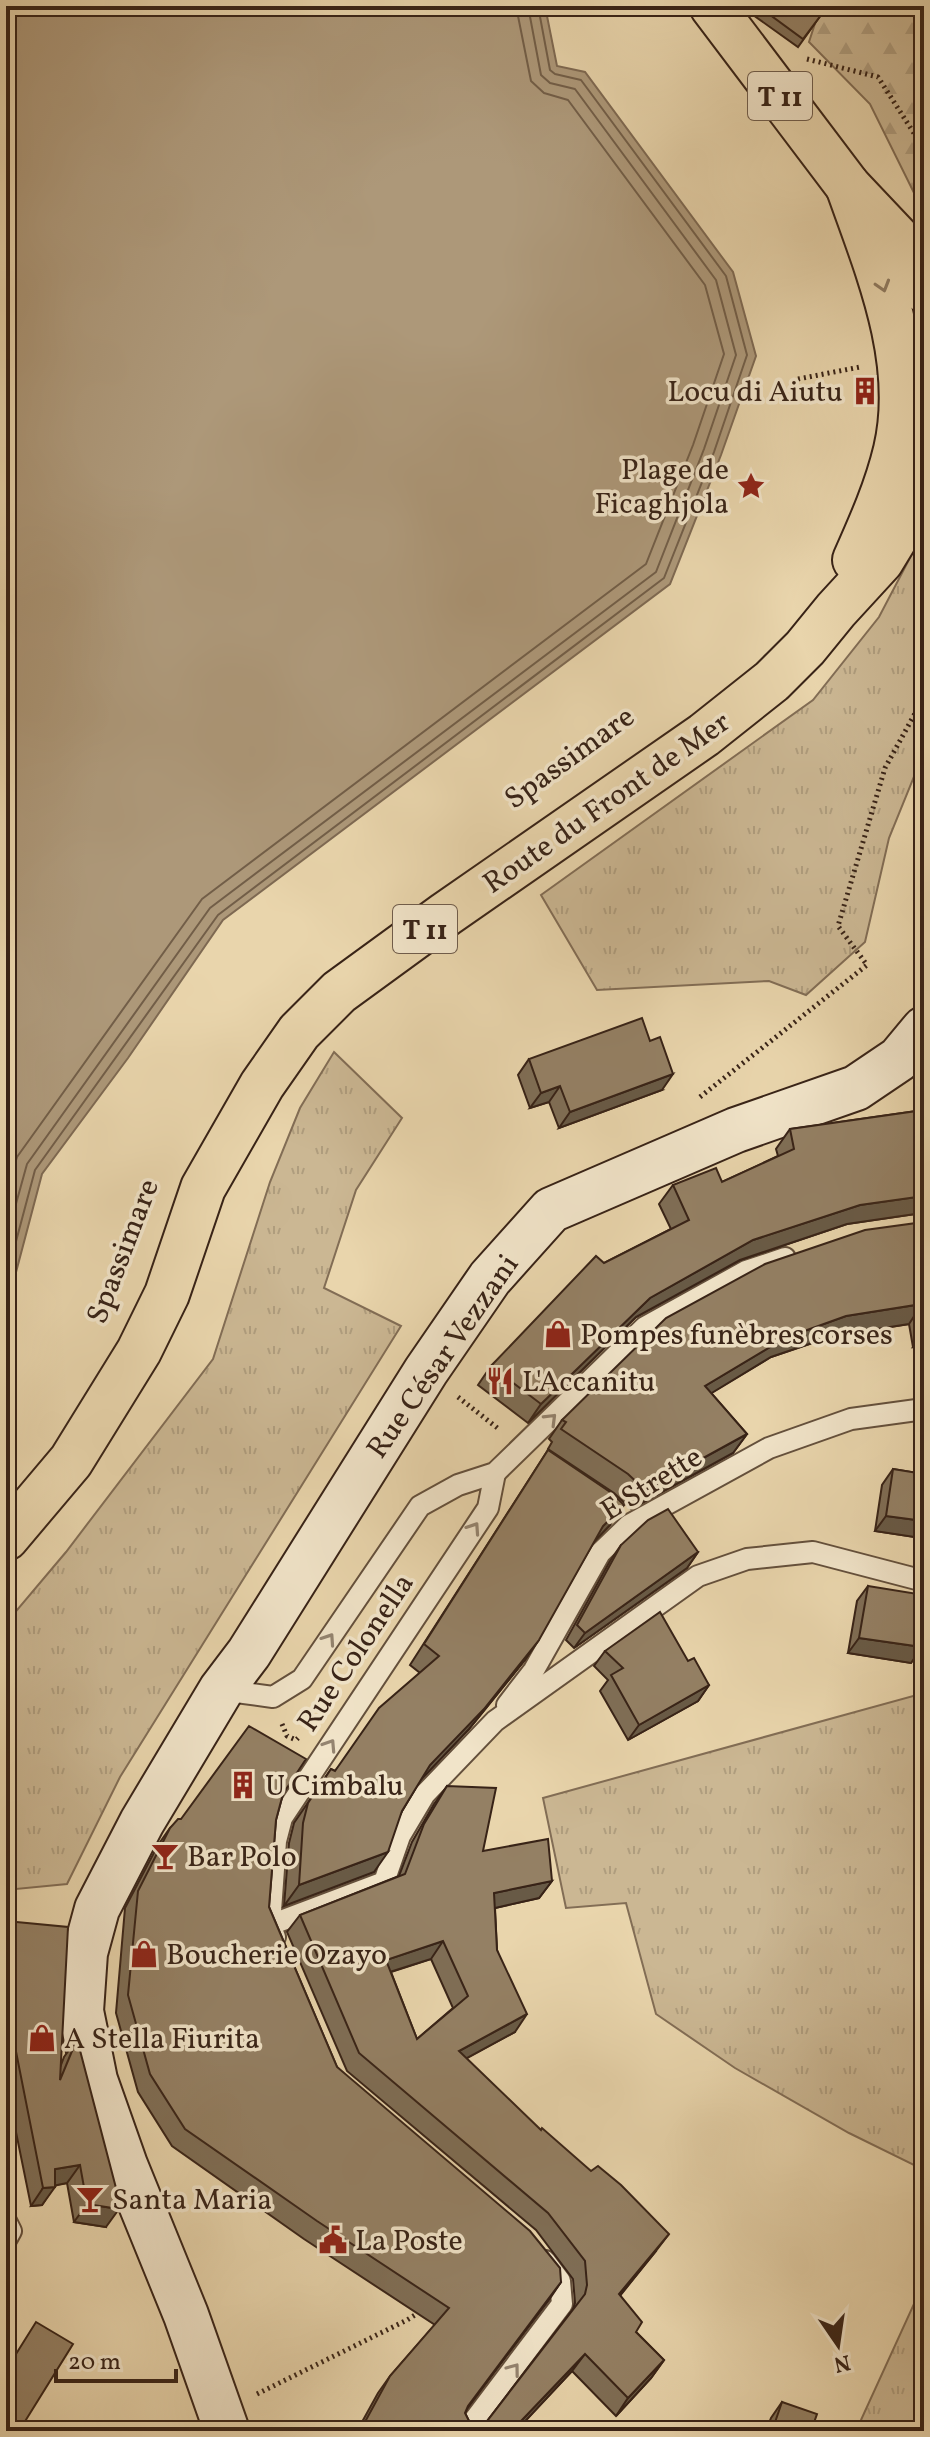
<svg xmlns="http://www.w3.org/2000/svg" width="930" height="2437" viewBox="0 0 930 2437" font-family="Vollkorn,serif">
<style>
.grass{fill:url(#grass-tufts);stroke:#826d55;stroke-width:2}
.forest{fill:url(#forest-firs);stroke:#826d55;stroke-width:2}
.water{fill:#ad9879;stroke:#7e6952;stroke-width:2}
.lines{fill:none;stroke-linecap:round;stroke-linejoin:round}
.shore{stroke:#725e48;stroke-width:2}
.lane-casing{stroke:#64503c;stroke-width:24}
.secondary-casing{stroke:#382317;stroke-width:48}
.primary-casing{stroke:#382317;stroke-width:48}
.path{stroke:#382317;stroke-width:5;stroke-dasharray:2 4;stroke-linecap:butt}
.lane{stroke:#f1e4c9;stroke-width:20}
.secondary{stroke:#f1e4c9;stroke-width:44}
.primary{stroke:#e9d5ac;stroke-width:44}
.wall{fill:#7f6e56;stroke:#382317;stroke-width:2;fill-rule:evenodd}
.shaded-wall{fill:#685a46;stroke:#382317;stroke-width:2}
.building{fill:#948064;stroke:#382317;stroke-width:2;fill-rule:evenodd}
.oneway{stroke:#907c62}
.oneway2{stroke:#948470}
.labels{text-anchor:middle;stroke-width:7;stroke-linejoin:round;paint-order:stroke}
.shield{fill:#f1e4c9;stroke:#705d4c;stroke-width:2}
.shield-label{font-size:28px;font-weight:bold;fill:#382317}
.poi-label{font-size:30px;fill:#382317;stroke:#f1e4c9;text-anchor:start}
.street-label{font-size:30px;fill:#382317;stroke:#f1e4c9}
</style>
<defs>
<pattern id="grass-tufts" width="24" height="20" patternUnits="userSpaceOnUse" patternTransform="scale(2)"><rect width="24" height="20" fill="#cbb793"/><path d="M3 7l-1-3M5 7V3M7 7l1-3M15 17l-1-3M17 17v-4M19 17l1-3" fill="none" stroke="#af9d7e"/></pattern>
<pattern id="forest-firs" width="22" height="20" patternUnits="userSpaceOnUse" patternTransform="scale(2)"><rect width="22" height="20" fill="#cbb793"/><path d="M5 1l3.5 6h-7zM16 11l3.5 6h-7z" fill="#af9d7e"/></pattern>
</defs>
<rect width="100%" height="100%" fill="#e9d5ac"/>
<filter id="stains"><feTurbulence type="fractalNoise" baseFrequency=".0025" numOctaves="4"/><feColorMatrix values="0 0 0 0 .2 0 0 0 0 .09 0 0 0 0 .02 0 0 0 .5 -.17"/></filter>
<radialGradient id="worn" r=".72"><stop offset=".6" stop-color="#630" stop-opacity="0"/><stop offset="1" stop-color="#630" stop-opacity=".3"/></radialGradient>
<g class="grass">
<polygon points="924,531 924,752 889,838 865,942 806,995 769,981 597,990 541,895 813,700 879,617"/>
<polygon points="334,1052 402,1118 356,1190 324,1288 401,1326 120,1777 67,1884 6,1890 6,1623 66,1552 213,1359 270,1182 300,1108"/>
<polygon points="924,1693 924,2170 849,2133 735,2068 656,2014 626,1903 566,1908 543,1798"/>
<polygon points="924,2282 924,2431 853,2431 861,2420"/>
</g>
<polygon class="forest" points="813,6 924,6 924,213 870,104 809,42 819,11"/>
<polygon class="water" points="6,6 545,6 557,66 585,72 733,272 756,356 721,455 670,584 223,920 128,1058 42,1174 6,1310"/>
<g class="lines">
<g class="shore">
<polyline points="6,1193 17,1157 202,899 646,564 693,445 724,354 705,285 568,100 544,93 531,81 516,6"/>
<polyline points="6,1240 27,1164 210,908 656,572 704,449 736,355 716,280 575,89 550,83 541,75 528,6"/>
<polyline points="6,1279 35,1170 218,915 664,578 714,452 747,355 726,276 581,80 555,74 550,70 538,6"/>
</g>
<defs>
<g id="lane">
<polyline points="221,1690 273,1697 302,1679 420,1506 458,1485 495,1473 645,1327 746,1271 785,1258"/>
<polyline points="507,1705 534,1670 600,1553 629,1525 769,1448 851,1419 924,1409"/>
<polyline points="270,1925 384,1882 400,1836 425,1794 495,1721 698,1576 747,1559 813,1552 924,1581"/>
<polyline points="275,1937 270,1925 276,1841 282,1818 488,1508 495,1473"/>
<polyline points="6,2221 11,2231 6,2240"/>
<polyline points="466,2431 562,2304 560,2281 545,2261"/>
</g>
<polyline id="secondary" points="227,2431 186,2315 125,2165 95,2080 81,2011 85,1953 97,1909 142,1822 221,1690 249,1653 426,1371 490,1278 551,1210 736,1130 856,1088 899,1059 924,1029"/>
<g id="primary">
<polyline points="712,6 848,186 900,241 924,290"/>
<path d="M 848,186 C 877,268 917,361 896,450 C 887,488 871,524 855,560"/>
<polyline points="6,1538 71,1461 139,1351 167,1294 203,1188 262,1085 299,1032 339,992 446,914 704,735 772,681 805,648 836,610 881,561 912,510 924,480"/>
</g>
</defs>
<use href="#lane" class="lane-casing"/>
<use href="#secondary" class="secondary-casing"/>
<use href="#primary" class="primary-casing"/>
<g class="path">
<polyline points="807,59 878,77 924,149"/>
<polyline points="798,379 860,367"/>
<polyline points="700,1097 867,965 838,926 885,768 924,697"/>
<polyline points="458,1397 500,1430"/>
<polyline points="282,1724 287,1736 296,1740 298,1738"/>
<polyline points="257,2394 407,2320 423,2310"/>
</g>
<use href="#lane" class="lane"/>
<use href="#secondary" class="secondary"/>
<use href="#primary" class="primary"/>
</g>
<g class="wall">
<polygon points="743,6 809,6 821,15 798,47 746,10"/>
<polygon points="529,1059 662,1090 559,1128 549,1102 530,1108 518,1075"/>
<polygon points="924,1110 924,1214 922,1213 847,1224 740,1260 636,1317 528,1423 478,1385 491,1366 604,1263 671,1229 659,1204 673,1185 722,1182 778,1156 776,1149 790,1129"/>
<polygon points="924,1222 924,1345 913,1347 909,1324 833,1336 771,1357 711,1393 747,1434 733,1453 631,1509 614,1493 548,1449 552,1442 549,1439 562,1420"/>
<polygon points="548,1450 610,1525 595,1540 525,1660 469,1729 421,1779 402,1811 374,1872 284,1906 289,1843 294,1823 331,1769 335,1771 420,1673 410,1665"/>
<polygon points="893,1469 924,1474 924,1545 919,1544 921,1538 875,1531 882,1485"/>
<polygon points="621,1545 698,1552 687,1568 574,1648 566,1640 610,1561"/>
<polygon points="868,1586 922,1644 922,1647 911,1663 848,1653 857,1601"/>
<polygon points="605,1651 688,1661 709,1685 698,1701 628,1740 600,1691 608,1680 594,1666"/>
<path d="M 447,1786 L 483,1851 L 552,1881 L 539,1898 L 495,1908 L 497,1950 L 515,2032 L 466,2058 L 656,2251 L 620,2295 L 636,2332 L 664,2360 L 651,2378 L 616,2416 L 572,2371 L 523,2423 L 535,2431 L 357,2431 L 378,2393 L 390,2376 L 435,2325 L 304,2239 L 172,2146 L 138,2092 L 116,2013 L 125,1908 L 158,1845 L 170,1828 L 181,1819 L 283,1794 L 276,1820 L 269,1907 L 337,2067 L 561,2282 L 467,2409 L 465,2413 L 470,2423 L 478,2426 L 484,2425 L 573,2309 L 575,2303 L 573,2279 L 536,2230 L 347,2071 L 287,1932 L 300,1915 L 399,1876 L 412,1842 L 434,1804 ZM 431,1959 L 453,2008 L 417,2039 L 391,1972 Z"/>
<polygon points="6,1921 61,2065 64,2057 77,2039 106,2227 74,2222 67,2183 55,2185 42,2205 31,2206 6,2083"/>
<polygon points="782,2402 811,2431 766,2431 771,2418"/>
</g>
<g class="shaded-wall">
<polygon points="673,1074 662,1090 559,1128 570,1112"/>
<polygon points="560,1086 549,1102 530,1108 541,1093"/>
<polygon points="924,1196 924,1210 922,1213 847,1224 740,1260 636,1317 528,1423 541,1404 650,1298 753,1240 860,1205"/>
<polygon points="922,1304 909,1324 833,1336 771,1357 692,1405 705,1386 785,1338 846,1316"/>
<polygon points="924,1331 924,1345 913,1347"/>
<polygon points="747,1434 733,1453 631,1509 645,1490"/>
<polygon points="624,1505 610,1525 589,1547 603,1526"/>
<polygon points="886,1516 924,1521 924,1534 921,1538 875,1531"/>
<polygon points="698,1552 687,1568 574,1648 585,1633"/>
<polygon points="859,1638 922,1647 911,1663 848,1653"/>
<polygon points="539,1640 525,1660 469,1729 416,1785 430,1765"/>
<polygon points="709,1685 698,1701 628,1740 639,1725"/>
<polygon points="388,1852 374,1872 284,1906 299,1885"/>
<polygon points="552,1881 539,1898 482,1911 494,1893"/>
<polygon points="443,1941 431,1959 374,1977 386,1960"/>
<polygon points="527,2014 515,2032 447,2069 459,2051"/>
<polygon points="80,2165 67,2183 43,2188 55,2169"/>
<polygon points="55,2187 42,2205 31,2206 43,2188"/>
<polygon points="87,2204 119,2209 106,2227 74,2222"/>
<polygon points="669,2234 656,2251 607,2312 619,2294"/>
<polygon points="561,2282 549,2300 455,2424 468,2406"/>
<polygon points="585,2354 572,2371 516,2431 520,2422"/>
<polygon points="664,2360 651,2378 616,2416 628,2398"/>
</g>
<g class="building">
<polygon points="758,6 809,6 821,15 803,39"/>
<polygon points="642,1018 650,1041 660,1037 673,1074 570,1112 560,1086 541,1093 529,1059"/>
<polygon points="924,1110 924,1196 860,1205 753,1240 650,1298 541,1404 491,1366 596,1256 604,1263 689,1220 673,1185 716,1168 722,1182 794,1149 790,1129"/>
<polygon points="924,1222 924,1314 922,1304 846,1316 785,1338 705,1386 747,1434 645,1490 628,1474 561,1429 566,1422 562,1420 666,1318 765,1264 865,1230"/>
<polygon points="548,1450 613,1494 624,1505 603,1526 539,1640 484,1709 430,1765 402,1811 388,1852 299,1885 303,1823 308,1803 331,1769 335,1771 379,1708 439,1656 424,1644"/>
<polygon points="893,1469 924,1474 924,1521 886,1516"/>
<polygon points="668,1509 698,1552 585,1633 577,1625 621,1545 648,1520"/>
<polygon points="868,1586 924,1595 924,1634 922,1647 859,1638"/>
<polygon points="660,1612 688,1661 694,1658 709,1685 639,1725 611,1675 623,1668 605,1651"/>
<path d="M 249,1726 L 306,1759 L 283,1794 L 276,1820 L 269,1907 L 337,2067 L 530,2231 L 560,2268 L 561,2282 L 468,2406 L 465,2413 L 470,2423 L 478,2426 L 484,2425 L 585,2294 L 587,2285 L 585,2261 L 548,2213 L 359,2053 L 300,1915 L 405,1874 L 424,1824 L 447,1786 L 496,1788 L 483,1851 L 548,1839 L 552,1881 L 494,1893 L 497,1950 L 527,2014 L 459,2051 L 541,2130 L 542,2128 L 591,2171 L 598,2166 L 621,2185 L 669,2234 L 619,2294 L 642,2322 L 636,2332 L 664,2360 L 628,2398 L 585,2354 L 520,2422 L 535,2431 L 360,2431 L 390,2376 L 449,2308 L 317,2221 L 185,2129 L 150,2074 L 128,1995 L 138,1891 L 170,1828 L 178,1819 L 181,1819 ZM 443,1941 L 468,1996 L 417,2039 L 386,1960 Z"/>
<polygon points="6,1921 68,1927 60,2080 77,2039 116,2188 119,2209 87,2204 80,2165 55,2169 55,2187 43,2188 6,2001"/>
<polygon points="36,2322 73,2344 19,2431 6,2431 6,2370"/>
<polygon points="782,2402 817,2414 811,2431 772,2431"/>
</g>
<defs><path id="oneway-chevron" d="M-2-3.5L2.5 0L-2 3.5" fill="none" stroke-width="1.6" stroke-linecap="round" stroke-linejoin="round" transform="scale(2)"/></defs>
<use class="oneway" href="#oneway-chevron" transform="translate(883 286) rotate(73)"/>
<g class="oneway2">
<use href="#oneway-chevron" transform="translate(551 1419) rotate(-45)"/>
<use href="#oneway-chevron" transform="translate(474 1528) rotate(-56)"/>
<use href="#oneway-chevron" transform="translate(329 1639) rotate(-56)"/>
<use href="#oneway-chevron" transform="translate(330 1745) rotate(-57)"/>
<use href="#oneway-chevron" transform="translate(514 2369) rotate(-53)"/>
</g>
<defs>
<symbol id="building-bare" viewBox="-9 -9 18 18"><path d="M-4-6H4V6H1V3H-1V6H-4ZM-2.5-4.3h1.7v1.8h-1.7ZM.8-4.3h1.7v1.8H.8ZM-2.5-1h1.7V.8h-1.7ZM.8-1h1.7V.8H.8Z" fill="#8f2418" stroke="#f1e4c9" stroke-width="2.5" paint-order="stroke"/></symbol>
<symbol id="sight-bare" viewBox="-9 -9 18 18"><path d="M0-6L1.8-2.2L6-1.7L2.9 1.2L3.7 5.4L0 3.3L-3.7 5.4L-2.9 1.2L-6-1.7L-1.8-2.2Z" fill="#8f2418" stroke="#f1e4c9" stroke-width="2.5" paint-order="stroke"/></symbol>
<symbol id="shop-bare" viewBox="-9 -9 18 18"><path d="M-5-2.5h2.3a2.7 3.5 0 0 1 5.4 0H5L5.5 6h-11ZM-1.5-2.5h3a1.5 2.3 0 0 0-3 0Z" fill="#8f2418" stroke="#f1e4c9" stroke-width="2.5" paint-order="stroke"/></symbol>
<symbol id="restaurant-bare" viewBox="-9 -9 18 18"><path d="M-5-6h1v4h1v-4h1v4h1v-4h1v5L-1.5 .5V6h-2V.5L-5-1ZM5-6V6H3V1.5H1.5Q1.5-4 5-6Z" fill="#8f2418" stroke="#f1e4c9" stroke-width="2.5" paint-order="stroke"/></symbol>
<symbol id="bar-bare" viewBox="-9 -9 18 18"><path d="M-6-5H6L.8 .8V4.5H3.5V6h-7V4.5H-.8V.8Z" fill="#8f2418" stroke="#f1e4c9" stroke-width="2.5" paint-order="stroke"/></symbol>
<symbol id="civic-bare" viewBox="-9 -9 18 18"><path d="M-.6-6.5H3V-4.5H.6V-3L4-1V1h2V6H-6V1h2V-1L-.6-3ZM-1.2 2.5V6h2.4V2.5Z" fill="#8f2418" stroke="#f1e4c9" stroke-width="2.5" paint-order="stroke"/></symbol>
</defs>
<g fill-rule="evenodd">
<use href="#building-bare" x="845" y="371" width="40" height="40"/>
<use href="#sight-bare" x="731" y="466" width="40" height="40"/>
<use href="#shop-bare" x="538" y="1314" width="40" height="40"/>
<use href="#restaurant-bare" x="480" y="1361" width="40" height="40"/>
<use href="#building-bare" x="223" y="1765" width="40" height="40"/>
<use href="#bar-bare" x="145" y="1836" width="40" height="40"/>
<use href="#shop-bare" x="124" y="1934" width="40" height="40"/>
<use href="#shop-bare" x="22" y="2018" width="40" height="40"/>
<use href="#bar-bare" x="70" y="2179" width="40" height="40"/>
<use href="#civic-bare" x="313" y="2220" width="40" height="40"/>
</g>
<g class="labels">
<g class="shield">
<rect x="748" y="72" width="64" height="48" rx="6"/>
<rect x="393" y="905" width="64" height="48" rx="6"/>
</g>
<g class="shield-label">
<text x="780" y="106">T 11</text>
<text x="425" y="939">T 11</text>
</g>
<g class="poi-label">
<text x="843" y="401" text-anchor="end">Locu di Aiutu</text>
<text x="729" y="479" text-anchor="end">Plage de<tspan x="729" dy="34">Ficaghjola</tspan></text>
<text x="580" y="1344">Pompes funèbres corses</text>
<text x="522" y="1391">L'Accanitu</text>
<text x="265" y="1795">U Cimbalu</text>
<text x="187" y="1866">Bar Polo</text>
<text x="166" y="1964">Boucherie Ozayo</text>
<text x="64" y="2048">A Stella Fiurita</text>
<text x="112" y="2209">Santa Maria</text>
<text x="355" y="2250">La Poste</text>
</g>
<g class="street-label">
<text transform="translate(569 757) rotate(-36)" y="10">Spassimare</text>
<text transform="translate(606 802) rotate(-35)" y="10">Route du Front de Mer</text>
<text transform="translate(122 1251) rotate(-69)" y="10">Spassimare</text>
<text transform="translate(442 1356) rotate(-55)" y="10">Rue César Vezzani</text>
<text transform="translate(651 1483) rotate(-32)" y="10">E Strette</text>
<text transform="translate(355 1652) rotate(-56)" y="10">Rue Colonella</text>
</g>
</g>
<rect width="930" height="2437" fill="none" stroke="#e9d5ac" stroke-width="32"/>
<rect x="8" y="8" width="914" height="2421" fill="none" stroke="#382317" stroke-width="4"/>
<rect x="16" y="16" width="898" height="2405" fill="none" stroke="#382317" stroke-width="2"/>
<g transform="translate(838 2345) rotate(167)" stroke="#f1e4c9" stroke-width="6" paint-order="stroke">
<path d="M0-6L14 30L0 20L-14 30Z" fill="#382317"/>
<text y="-12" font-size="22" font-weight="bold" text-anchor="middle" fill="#382317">N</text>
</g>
<path d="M56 2369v12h120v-12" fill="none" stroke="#382317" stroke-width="4"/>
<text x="68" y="2369" font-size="24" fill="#382317" stroke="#f1e4c9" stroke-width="6" paint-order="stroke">20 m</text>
<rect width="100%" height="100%" filter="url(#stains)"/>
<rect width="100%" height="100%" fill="url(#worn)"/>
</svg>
